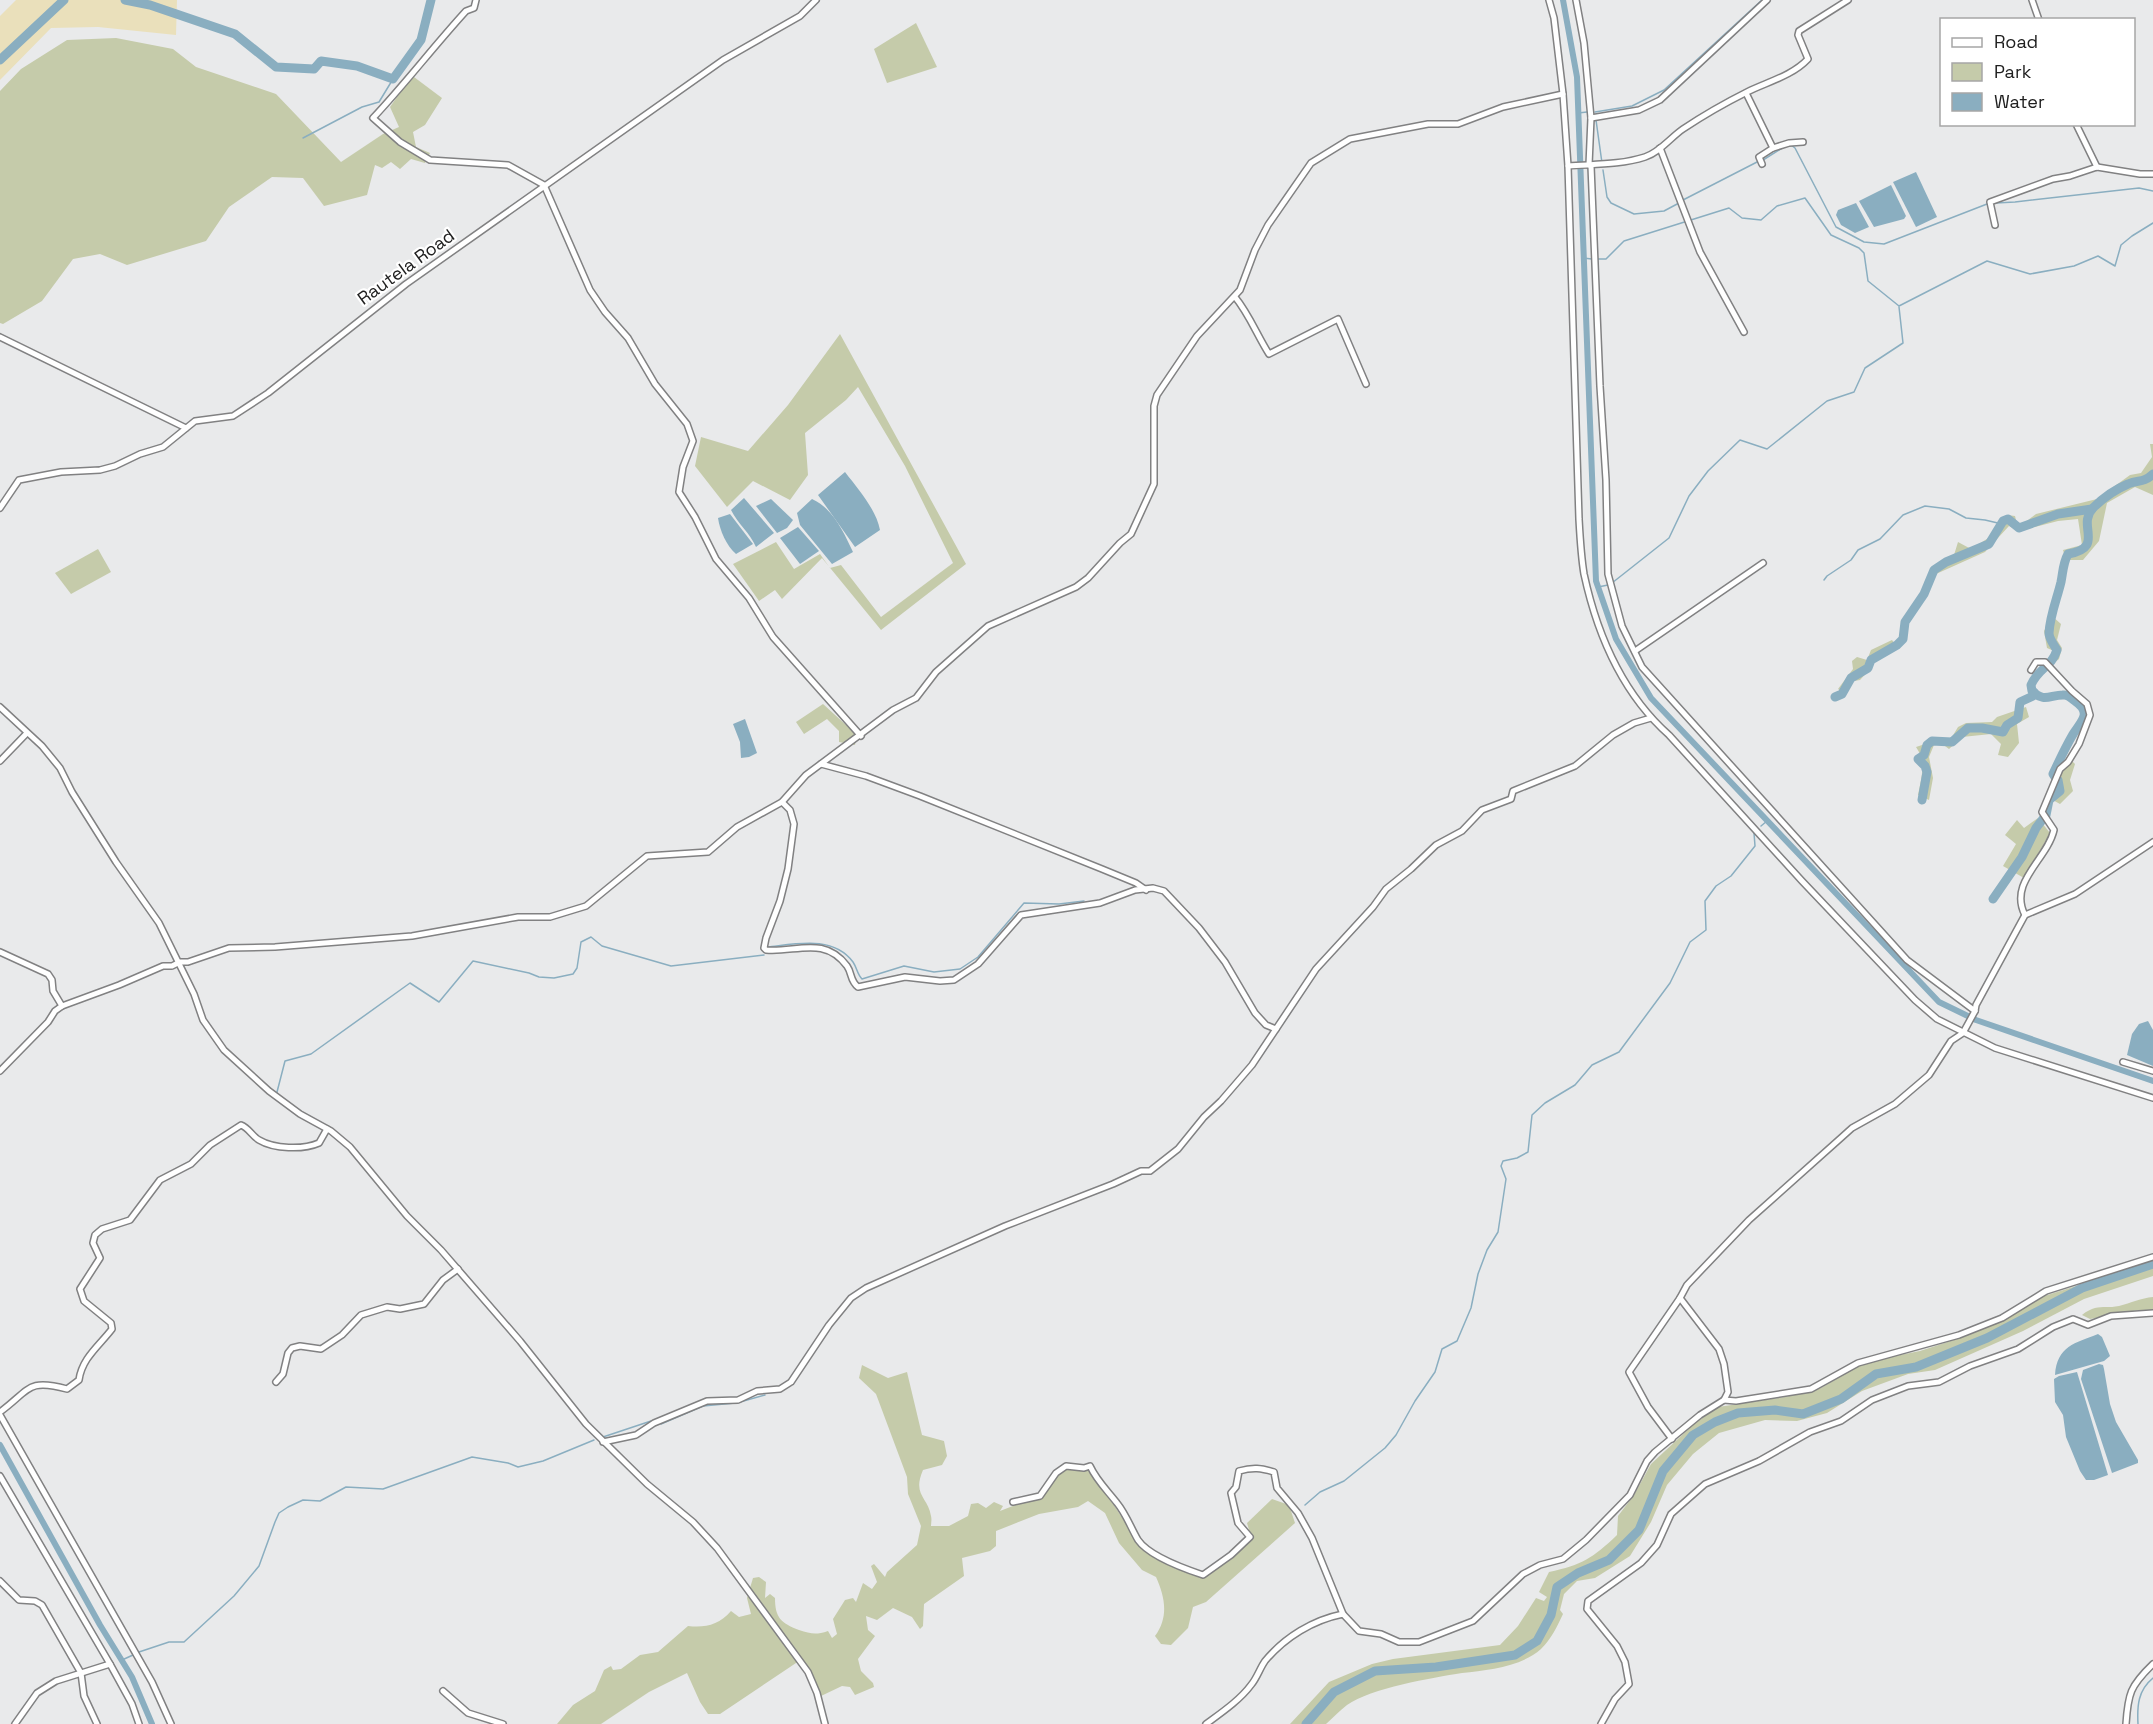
<svg xmlns="http://www.w3.org/2000/svg" width="2153" height="1724" viewBox="0 0 2153 1724" font-family="'Space Grotesk',sans-serif">
<style>
.green{fill:#c5cbaa}
.sand{fill:#eae0bb}
.water{fill:#8aaec0}
.lines{fill:none;stroke-linecap:round;stroke-linejoin:round}
.stream{stroke:#8aaec0;stroke-width:1.5}
.canal{stroke:#8aaec0;stroke-width:6}
.river{stroke:#8aaec0;stroke-width:9}
.minor-casing{stroke:#818182;stroke-width:8}
.minor{stroke:#fff;stroke-width:5}
.labels{text-anchor:middle;stroke-width:4.5;stroke-linejoin:round;paint-order:stroke}
.street-label{font-size:18px;fill:#202020;stroke:#fff}
</style>
<rect width="100%" height="100%" fill="#e9eaeb"/>
<g class="green">
<polygon points="916,23 937,67 887,83 874,49"/>
<polygon points="116,38 173,49 196,67 276,94 341,162 383,134 399,127 390,107 401,91 414,77 442,98 425,125 413,132 416,147 430,153 425,163 411,159 400,169 391,162 382,168 375,165 367,195 324,206 303,178 272,177 229,207 206,241 127,265 100,254 73,259 42,301 3,324 0,323 0,91 21,69 67,40"/>
<polygon points="840,334 966,564 881,630 822,558 782,599 775,590 759,601 733,564 776,542 794,569 820,554 830,568 841,565 881,617 953,563 905,466 858,387 846,400 805,433 808,475 790,500 753,481 727,507 695,466 701,437 748,451 788,405"/>
<path d="M 2150,444 L 2153,444 L 2153,495 L 2135,487 L 2107,503 L 2099,541 L 2083,560 L 2066,560 L 2063,550 L 2082,545 L 2078,519 L 2058,521 L 2019,531 L 2009,526 L 1985,552 L 1936,574 L 1929,584 L 1924,583 C 1932,570 1939,559 1954,555 L 1958,542 L 1971,549 L 1990,537 L 2007,515 L 2015,516 L 2017,524 L 2024,523 L 2036,514 L 2097,499 L 2130,475 L 2141,473 L 2152,457 Z"/>
<polygon points="98,549 111,572 71,594 55,573"/>
<polygon points="2052,616 2061,624 2057,640 2062,648 2059,659 2053,664 2048,660 2054,651 2047,648 2044,631"/>
<polygon points="1892,640 1897,647 1873,660 1869,670 1860,680 1854,681 1845,694 1838,689 1853,669 1852,661 1857,657 1867,660 1871,650"/>
<polygon points="823,704 857,735 855,745 839,742 839,731 827,719 804,734 796,722"/>
<path d="M 2026,707 L 2029,717 L 2017,724 L 2019,743 L 2008,757 L 1998,755 L 2001,744 L 1991,734 L 1962,737 L 1949,749 L 1941,743 L 1934,745 L 1929,757 L 1933,778 L 1929,800 L 1918,795 C 1921,779 1927,762 1916,747 L 1925,744 L 1929,738 L 1948,739 L 1952,737 L 1958,727 L 1966,723 L 1992,722 L 1997,717 Z"/>
<polygon points="2072,761 2075,764 2070,780 2073,791 2060,804 2049,798 2061,771"/>
<polygon points="2038,818 2050,833 2024,878 2003,866 2016,844 2005,835 2017,820 2024,828"/>
<path d="M 2153,1262 L 2153,1276 L 2084,1299 L 2023,1331 L 1935,1370 L 1908,1374 L 1862,1391 L 1827,1413 L 1797,1421 L 1765,1420 L 1719,1433 L 1693,1454 L 1667,1485 L 1651,1522 L 1630,1556 L 1595,1578 L 1577,1581 L 1564,1594 L 1560,1610 L 1563,1614 C 1557,1627 1551,1639 1541,1649 C 1521,1667 1488,1670 1462,1673 C 1432,1678 1371,1688 1347,1705 C 1339,1711 1333,1718 1326,1724 L 1290,1724 L 1329,1682 L 1372,1664 L 1393,1659 L 1500,1645 L 1518,1626 L 1536,1598 L 1544,1601 L 1547,1597 L 1539,1592 L 1549,1572 C 1582,1565 1593,1558 1617,1535 L 1618,1516 L 1634,1495 L 1651,1464 L 1694,1424 L 1718,1407 L 1785,1397 L 1821,1388 L 1860,1365 L 1885,1358 L 1920,1351 L 1966,1336 L 2008,1318 L 2041,1297 Z"/>
<path d="M 2153,1297 L 2153,1310 L 2139,1310 L 2090,1319 L 2082,1315 C 2097,1303 2104,1309 2119,1306 C 2131,1303 2141,1298 2153,1297 Z"/>
<path d="M 862,1365 L 888,1378 L 907,1372 L 922,1435 L 944,1441 L 947,1456 L 942,1465 L 923,1470 C 912,1495 928,1497 931,1516 C 932,1520 931,1523 931,1526 L 949,1526 L 968,1516 L 971,1504 L 978,1503 L 986,1508 L 994,1502 L 1003,1506 L 1000,1511 L 1046,1493 L 1054,1479 L 1066,1468 L 1090,1468 L 1141,1547 L 1204,1577 L 1252,1540 L 1247,1523 L 1272,1499 L 1289,1505 L 1295,1523 L 1206,1602 L 1193,1607 L 1188,1628 L 1171,1645 L 1161,1644 L 1155,1636 C 1169,1617 1165,1597 1156,1577 L 1142,1570 L 1119,1543 L 1105,1513 L 1088,1501 L 1078,1507 L 1039,1514 L 996,1531 L 996,1546 L 990,1551 L 962,1558 L 964,1576 L 924,1604 L 923,1626 L 920,1629 L 912,1617 L 893,1608 L 877,1620 L 866,1616 L 868,1630 L 875,1636 L 858,1659 L 861,1671 L 873,1683 L 874,1687 L 855,1695 L 850,1687 L 842,1686 L 821,1696 L 802,1659 L 720,1714 L 708,1714 L 700,1702 L 687,1673 L 649,1692 L 601,1724 L 557,1724 L 573,1705 L 595,1691 L 604,1670 L 611,1666 L 613,1670 L 621,1669 L 640,1655 L 658,1652 L 688,1626 C 705,1628 719,1625 731,1611 L 739,1617 L 751,1614 L 747,1598 L 753,1578 L 759,1577 L 766,1582 L 765,1598 L 770,1594 L 775,1598 C 775,1618 781,1623 799,1630 C 811,1634 816,1635 828,1631 L 832,1638 L 837,1634 L 833,1619 L 845,1600 L 853,1598 L 856,1602 L 863,1583 L 872,1589 L 877,1582 L 871,1566 L 874,1564 L 885,1577 L 887,1572 L 917,1545 L 921,1526 L 908,1494 L 907,1477 L 876,1394 L 859,1378 Z"/>
</g>
<polygon class="sand" points="16,0 177,0 176,35 98,27 51,28 0,80 0,16"/>
<g class="water">
<polygon points="1916,172 1937,217 1916,227 1893,182"/>
<polygon points="1891,185 1906,216 1904,219 1874,227 1859,201"/>
<polygon points="1856,203 1869,227 1855,233 1841,225 1836,215 1838,210"/>
<path d="M 845,472 C 858,489 876,509 880,530 L 855,547 L 818,495 Z"/>
<path d="M 744,498 L 774,533 L 756,547 C 750,533 738,524 731,510 Z"/>
<polygon points="771,499 793,520 787,528 777,533 756,506"/>
<path d="M 812,499 C 833,508 844,533 853,552 L 832,564 L 800,525 L 797,513 Z"/>
<path d="M 730,514 L 753,544 L 736,554 C 726,545 720,531 718,518 Z"/>
<polygon points="798,527 819,551 800,564 780,538"/>
<polygon points="745,719 757,753 749,757 741,758 740,742 733,724"/>
<polygon points="2148,1021 2153,1030 2153,1066 2127,1055 2132,1034 2139,1024"/>
<path d="M 2098,1334 L 2102,1337 L 2110,1356 L 2104,1361 L 2055,1375 C 2057,1346 2075,1343 2098,1334 Z"/>
<polygon points="2099,1364 2103,1365 2104,1369 2110,1404 2116,1422 2138,1460 2138,1463 2112,1473 2081,1379 2083,1370"/>
<polygon points="2077,1372 2108,1475 2094,1480 2086,1480 2080,1471 2066,1437 2063,1415 2055,1402 2054,1379 2059,1376"/>
</g>
<g class="lines">
<g class="stream">
<polyline points="1595,112 1632,106 1664,90 1762,0"/>
<polyline points="1578,113 1587,112"/>
<polyline points="1596,120 1602,163"/>
<polyline points="303,138 362,107 379,102 393,79"/>
<polyline points="1791,145 1795,148 1836,227 1864,242 1884,244 1987,204"/>
<polyline points="1763,160 1784,147"/>
<polyline points="1603,170 1607,197 1611,203 1634,214 1664,211 1679,203"/>
<polyline points="1683,200 1759,161"/>
<polyline points="1996,203 2015,202 2139,188 2153,191"/>
<polyline points="1583,258 1592,259"/>
<polyline points="1597,259 1606,259 1624,241 1729,208 1742,218 1761,220 1777,206 1805,198 1831,235 1859,248 1864,253 1868,281 1899,306 1987,261 2030,274 2074,266 2098,256 2115,266 2121,245 2132,236 2153,223"/>
<polyline points="1824,580 1827,576 1851,560 1858,550 1880,539 1903,515 1925,506 1949,509 1966,518 1985,520 2002,524"/>
<polyline points="1612,583 1669,538 1689,496 1708,471 1740,440 1767,449 1827,401 1854,392 1865,368 1903,343 1899,307"/>
<polyline points="1598,587 1608,585"/>
<polyline points="1761,826 1767,821"/>
<path d="M 767,947 C 796,944 833,935 853,962 C 857,968 857,974 862,979 L 904,966 L 934,972 L 960,969 L 978,957 L 1024,903 L 1059,904 L 1084,901"/>
<polyline points="277,1092 285,1061 311,1054 410,983 439,1002 473,961 529,973 539,977 554,978 573,974 577,968 581,942 591,937 602,946 671,966 764,955"/>
<polyline points="740,1402 765,1395"/>
<polyline points="661,1424 703,1406 735,1403"/>
<polyline points="603,1437 651,1421"/>
<polyline points="1305,1505 1320,1492 1344,1481 1385,1448 1396,1435 1415,1401 1435,1372 1442,1349 1457,1341 1471,1308 1478,1274 1487,1250 1498,1232 1506,1179 1501,1166 1503,1161 1517,1158 1528,1152 1532,1115 1545,1103 1575,1085 1592,1065 1619,1052 1670,983 1690,942 1706,930 1705,901 1716,886 1731,876 1755,846 1754,833"/>
<polyline points="139,1652 169,1642 184,1642 234,1596 259,1566 275,1522 279,1513 288,1507 303,1500 320,1501 346,1487 383,1489 472,1457 508,1463 518,1467 543,1461 594,1440"/>
<polyline points="122,1660 133,1655"/>
<path d="M 2138,1724 C 2137,1706 2138,1690 2153,1678"/>
</g>
<g class="canal">
<polyline points="1563,0 1577,77 1596,581 1616,639 1651,698 1939,1002 1976,1020 2153,1081"/>
<polyline points="0,1445 100,1625 132,1677 152,1724"/>
</g>
<g class="river">
<polyline points="125,0 150,5 235,34 276,67 314,69 321,61 357,66 393,79 421,40 431,0"/>
<polyline points="0,60 64,0"/>
<polyline points="1835,697 1842,694 1851,678 1868,668 1871,660 1897,645 1903,639 1905,622 1924,594 1934,570 1946,562 1989,544 2003,521 2008,519 2019,528 2058,514 2092,509"/>
<path d="M 2055,777 L 2053,774 C 2059,761 2065,748 2072,736 C 2079,723 2094,714 2075,701 C 2071,698 2068,694 2063,695 C 2050,695 2044,703 2032,691 L 2031,685 C 2039,667 2051,668 2057,650 C 2054,645 2049,639 2049,633 C 2050,615 2057,599 2061,582 C 2063,572 2063,563 2068,554 C 2106,547 2076,526 2093,508 C 2102,499 2116,489 2128,484 C 2139,479 2142,484 2153,474"/>
<polyline points="1922,800 1927,772 1925,766 1918,759 1924,755 1927,745 1932,741 1952,742 1968,728 1982,728 2003,732 2007,725 2018,718 2020,702 2033,696 2034,692"/>
<polyline points="1993,899 2022,857 2036,828 2046,815 2049,800 2060,791 2058,780"/>
<polyline points="1306,1724 1334,1692 1375,1671 1436,1667 1515,1655 1537,1641 1551,1615 1557,1587 1578,1573 1609,1560 1639,1530 1663,1471 1693,1435 1715,1422 1738,1413 1775,1410 1803,1414 1841,1399 1876,1374 1916,1367 1987,1338 2082,1288 2153,1264"/>
</g>
<defs>
<g id="minor">
<path d="M 476,0 L 474,8 L 466,11 C 434,46 405,84 373,118 L 400,142 L 430,160 L 508,165 L 544,185 L 590,290 L 605,312 L 628,338 L 655,384 L 687,424 L 693,441 L 683,467 L 679,492 L 695,517 L 716,559 L 749,598 L 773,637 L 861,736"/>
<path d="M 1549,0 L 1554,18 L 1563,94 L 1568,166 L 1579,519 C 1580,537 1581,556 1584,574 C 1597,634 1623,694 1669,735 L 1802,881 L 1915,1000 L 1937,1019 L 1995,1048 L 2153,1098"/>
<polyline points="1576,0 1584,43 1591,118 1589,165"/>
<polyline points="2032,0 2039,20"/>
<polyline points="1746,93 1773,148 1759,157 1762,164"/>
<polyline points="1591,118 1639,110 1660,100 1767,0"/>
<polyline points="2076,124 2097,167"/>
<polyline points="1660,148 1700,252 1744,332"/>
<polyline points="1773,148 1789,143 1803,142"/>
<path d="M 1568,166 C 1594,164 1620,165 1645,157 C 1660,152 1670,138 1683,129 C 1701,117 1727,102 1747,92 C 1767,82 1792,76 1808,59 L 1798,35 L 1799,31 L 1848,0"/>
<polyline points="1591,166 1600,386 1606,480 1608,574 1622,626 1642,667 1907,960 1975,1011"/>
<polyline points="1995,225 1990,202 2053,179 2070,176 2097,167 2140,174 2153,174"/>
<path d="M 1235,297 C 1249,314 1257,335 1269,354 L 1338,319 L 1366,384"/>
<polyline points="0,337 186,428"/>
<polyline points="0,508 19,480 61,472 100,470 115,466 140,454 163,447 195,421 233,416 268,393 406,284 723,60 800,16 816,0"/>
<polyline points="1635,651 1763,563"/>
<polyline points="0,707 42,746 60,768 72,792 116,862 159,923 194,994 203,1020 224,1050 269,1091 300,1114 331,1131 350,1147 407,1216 441,1250 520,1341 586,1424 647,1484 693,1522 717,1548 808,1672 817,1693 825,1724"/>
<polyline points="0,761 27,733"/>
<polyline points="821,764 866,776 920,796 1102,869 1136,883 1146,890"/>
<path d="M 782,802 L 790,810 L 794,824 L 788,869 L 780,901 L 766,938 L 764,948 L 766,950 C 795,953 824,935 847,966 C 852,973 850,981 858,987 L 905,977 L 940,981 L 954,980 L 978,964 L 1021,915 L 1100,903 L 1135,890 L 1153,888 L 1164,891 L 1199,928 L 1225,962 L 1255,1013 L 1266,1025 L 1276,1029 L 1316,969 L 1373,907 L 1386,889 L 1411,869 L 1436,845 L 1462,831 L 1482,810 L 1511,799 L 1513,791 L 1575,766 L 1613,735 L 1634,723 L 1651,718"/>
<path d="M 2025,915 C 2008,882 2047,860 2054,830 L 2042,812 L 2060,769 L 2068,762 L 2079,744 L 2090,715 L 2087,704 L 2072,691 L 2045,662 L 2036,662 L 2031,670"/>
<polyline points="0,952 48,974 52,980 53,991 62,1006"/>
<polyline points="2123,1062 2153,1071"/>
<polyline points="0,1071 48,1022 55,1011 62,1006 119,985 163,966 172,966 180,962 188,962 229,948 275,947 412,936 518,917 550,917 586,906 647,856 708,852 737,827 782,802 806,775 893,710 916,698 936,672 988,626 1076,587 1088,578 1120,543 1131,534 1154,484 1154,406 1157,395 1197,336 1240,290 1255,250 1268,225 1311,163 1350,139 1428,124 1458,124 1503,107 1563,94"/>
<polyline points="276,1382 283,1374 288,1353 292,1348 300,1346 321,1349 342,1335 361,1315 387,1307 400,1309 424,1304 443,1280 458,1269"/>
<polyline points="1724,1400 1736,1401 1811,1389 1858,1363 1959,1335 2002,1318 2046,1291 2153,1257"/>
<path d="M 0,1412 C 30,1390 27,1378 67,1389 L 79,1380 C 82,1358 99,1346 112,1329 L 111,1323 L 84,1301 L 80,1289 L 100,1258 L 93,1243 L 95,1235 L 102,1229 L 130,1220 L 160,1180 L 191,1164 L 210,1145 L 241,1125 C 249,1128 252,1136 259,1140 C 274,1149 303,1150 319,1143 L 327,1129"/>
<polyline points="0,1415 152,1682 171,1724"/>
<polyline points="1672,1439 1648,1407 1629,1372 1680,1298"/>
<polyline points="603,1442 636,1435 654,1423 707,1401 738,1400 757,1391 780,1389 791,1382 829,1325 851,1298 866,1288 1005,1226 1113,1184 1141,1171 1150,1171 1178,1149 1204,1117 1221,1101 1252,1065 1276,1029"/>
<polyline points="0,1476 110,1664 132,1704 139,1724"/>
<path d="M 1013,1502 L 1040,1496 L 1056,1473 L 1066,1466 L 1084,1468 L 1090,1466 C 1097,1481 1107,1490 1117,1503 C 1126,1514 1131,1528 1138,1540 C 1149,1556 1185,1569 1203,1575 L 1231,1555 L 1250,1537 L 1238,1523 L 1231,1493 L 1236,1487 L 1239,1471 C 1253,1467 1261,1468 1274,1472 L 1277,1488 L 1298,1513 L 1312,1538 L 1343,1614"/>
<polyline points="0,1581 19,1600 35,1601 42,1605 81,1673 84,1696 97,1724"/>
<polyline points="443,1691 468,1713 503,1724"/>
<polyline points="15,1724 37,1693 56,1681 110,1664"/>
<path d="M 1206,1724 C 1221,1713 1240,1700 1251,1685 C 1257,1678 1260,1668 1265,1661 C 1285,1637 1313,1620 1343,1614 L 1359,1631 L 1381,1634 L 1399,1642 L 1419,1642 L 1473,1621 L 1523,1574 L 1540,1565 L 1563,1559 L 1586,1540 L 1630,1495 L 1647,1461 L 1655,1452 L 1700,1415 L 1724,1400 L 1728,1392 L 1724,1364 L 1719,1349 L 1680,1298 L 1687,1285 L 1749,1220 L 1842,1137 L 1852,1128 L 1895,1104 L 1929,1075 L 1951,1041 L 1963,1033 L 1975,1011 L 1976,1005 L 2025,915 L 2075,894 L 2153,842"/>
<polyline points="1601,1724 1615,1699 1629,1684 1625,1662 1617,1646 1587,1609 1588,1601 1641,1563 1657,1545 1671,1514 1705,1484 1759,1461 1810,1432 1841,1421 1872,1400 1908,1386 1939,1382 1970,1366 2018,1349 2053,1327 2073,1319 2088,1325 2111,1316 2153,1313"/>
<path d="M 2126,1724 C 2128,1694 2130,1686 2153,1664"/>
</g>
</defs>
<use href="#minor" class="minor-casing"/>
<use href="#minor" class="minor"/>
</g>
<g class="labels">
<g class="street-label">
<text transform="translate(406 267) rotate(-36)" y="6">Rautela Road</text>
</g>
</g>
<rect x="1940" y="18" width="195" height="108" fill="#ffffff" stroke="#a6a6a6" stroke-width="1.5"/>
<rect x="1952" y="38" width="30" height="9" fill="#ffffff" stroke="#a6a6a6" stroke-width="1.5"/>
<text x="1994" y="48" font-size="18" fill="#202020">Road</text>
<rect x="1952" y="63" width="30" height="18" fill="#c5cbaa" stroke="#a6a6a6" stroke-width="1.5"/>
<text x="1994" y="78" font-size="18" fill="#202020">Park</text>
<rect x="1952" y="93" width="30" height="18" fill="#8aaec0" stroke="#a6a6a6" stroke-width="1.5"/>
<text x="1994" y="108" font-size="18" fill="#202020">Water</text>
</svg>
